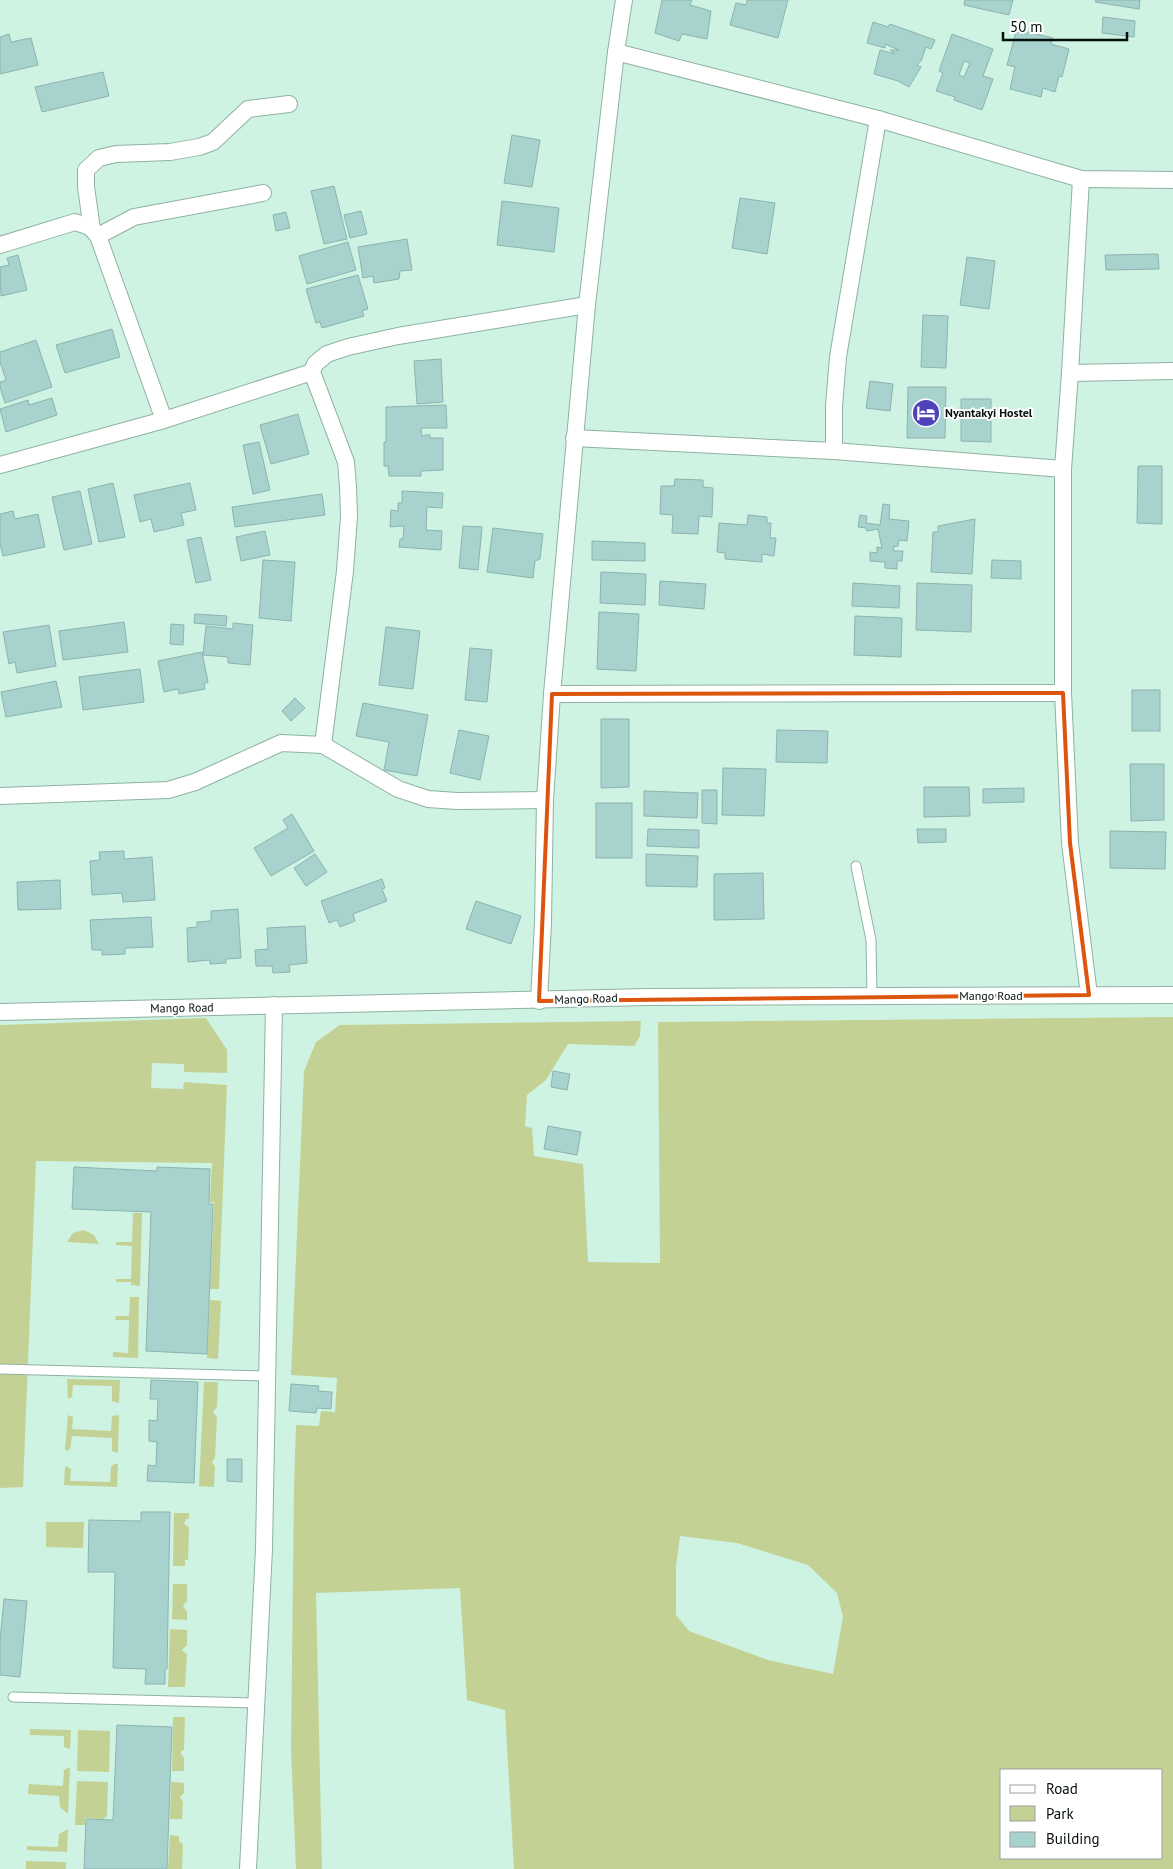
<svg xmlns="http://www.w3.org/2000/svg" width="1173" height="1869" viewBox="0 0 1173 1869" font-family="'PT Sans',sans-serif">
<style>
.green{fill:#c3d294;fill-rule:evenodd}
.building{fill:#a8d2cd;stroke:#8bb4b0;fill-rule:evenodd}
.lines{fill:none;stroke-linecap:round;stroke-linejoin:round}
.service-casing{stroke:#8fb2a2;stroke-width:11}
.minor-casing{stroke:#8fb2a2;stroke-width:18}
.service{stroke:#fff;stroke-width:9}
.minor{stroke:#fff;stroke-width:16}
.marked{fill:none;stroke:#dd550c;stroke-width:4;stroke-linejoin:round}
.labels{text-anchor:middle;stroke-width:4;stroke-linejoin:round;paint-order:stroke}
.poi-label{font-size:12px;font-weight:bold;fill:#05100b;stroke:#fff;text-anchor:start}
.street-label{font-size:12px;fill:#05100b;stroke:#fff}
</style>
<rect width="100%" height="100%" fill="#cef3e2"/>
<g class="green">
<path d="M 1173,1017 L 1173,1869 L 514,1869 L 505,1710 L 467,1700 L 460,1588 L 316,1593 L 322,1869 L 296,1869 L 291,1750 L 294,1486 L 296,1425 L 319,1426 L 321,1411 L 335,1412 L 337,1378 L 291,1375 L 304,1071 L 316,1042 L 340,1025 L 641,1021 L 640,1036 L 634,1046 L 568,1044 L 546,1080 L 527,1095 L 525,1126 L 532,1128 L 534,1156 L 583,1164 L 588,1262 L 660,1263 L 658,1022 ZM 680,1536 L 737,1543 L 808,1565 L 837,1593 L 843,1617 L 833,1674 L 768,1660 L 689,1631 L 676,1615 L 676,1566 ZM 1162,1770 L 1162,1858 L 1002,1858 L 1002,1770 Z"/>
<polygon points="206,1018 227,1050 227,1073 184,1072 184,1064 152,1063 151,1088 183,1089 184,1082 227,1085 219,1289 210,1289 214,1202 210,1202 212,1163 36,1161 23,1487 0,1488 0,1025"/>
<polygon points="133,1213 142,1213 140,1286 131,1285 131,1282 116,1282 116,1279 131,1279 132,1246 116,1245 116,1242 132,1242"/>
<polygon points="84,1230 94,1235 99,1244 67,1242 73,1233"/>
<polygon points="130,1297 139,1297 138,1358 113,1357 113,1352 128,1353 129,1320 115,1320 116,1316 129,1316"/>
<polygon points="210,1300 221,1301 218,1359 207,1358"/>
<polygon points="67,1379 120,1380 119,1403 112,1401 112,1386 73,1385 72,1397 68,1399"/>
<polygon points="204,1382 218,1382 217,1407 213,1412 217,1417 215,1458 212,1462 215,1467 214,1487 199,1486"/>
<polygon points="68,1415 73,1417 72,1429 111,1431 112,1416 119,1415 118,1453 112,1451 112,1438 72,1436 70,1449 66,1451 65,1449"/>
<polygon points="114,1464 118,1464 117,1487 64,1485 65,1468 66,1466 71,1469 70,1481 110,1482 111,1467"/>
<polygon points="174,1513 189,1513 189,1519 186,1519 184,1524 189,1527 188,1560 185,1560 185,1566 173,1566"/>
<polygon points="46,1522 84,1522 83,1548 46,1547"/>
<polygon points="173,1584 187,1584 187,1601 183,1606 187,1612 187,1620 172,1619"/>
<polygon points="170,1629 187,1630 187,1645 182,1650 187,1654 185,1687 168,1687"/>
<polygon points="173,1717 185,1717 184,1750 181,1751 181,1754 184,1757 184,1771 172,1771"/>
<polygon points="30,1729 71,1730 70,1749 64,1747 64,1736 30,1735"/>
<polygon points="78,1730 110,1731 109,1772 77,1771"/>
<polygon points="70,1767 68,1814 60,1807 59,1796 28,1794 29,1784 63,1786 64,1770"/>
<polygon points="77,1781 108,1782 107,1816 103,1819 85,1818 85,1825 75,1825"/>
<polygon points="171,1782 184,1783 184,1793 180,1797 183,1802 182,1819 170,1819"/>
<polygon points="68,1829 67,1852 27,1850 27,1846 58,1847 59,1834"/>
<polygon points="170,1835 179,1836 179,1841 183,1844 182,1869 168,1869"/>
<polygon points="26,1861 66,1862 66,1869 26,1869"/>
</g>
<g class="building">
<polygon points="662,0 692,0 690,5 711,11 707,39 682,34 679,41 655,33"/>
<polygon points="747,0 788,0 778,38 730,25 736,3 746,5"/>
<polygon points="965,0 1013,0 1009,15 964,5"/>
<polygon points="1096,0 1140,0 1139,9 1095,2"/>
<polygon points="1103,17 1135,21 1134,37 1102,33"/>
<polygon points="873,22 888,27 890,24 935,40 931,49 926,47 921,61 917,65 921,67 909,87 898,81 874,74 880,50 895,54 890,50 899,50 885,44 885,48 867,43"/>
<polygon points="1016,32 1027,34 1028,32 1053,38 1051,44 1069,49 1062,77 1059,76 1055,92 1043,88 1041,97 1010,89 1015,67 1007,65"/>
<polygon points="9,34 11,42 31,38 38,65 0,74 0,37"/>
<path d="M 952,34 L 993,49 L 983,76 L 993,79 L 982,110 L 954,100 L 955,97 L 936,91 L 943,73 L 939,71 ZM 964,61 L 970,63 L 964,77 L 959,75 Z"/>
<polygon points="103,72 109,96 42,112 35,87"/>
<polygon points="512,135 540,140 532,187 504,183"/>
<polygon points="334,186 347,239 324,244 311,191"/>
<polygon points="740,198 775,203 767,254 732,248"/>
<polygon points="502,201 559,208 554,252 497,245"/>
<polygon points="361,211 367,234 350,238 344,215"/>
<polygon points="286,212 290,228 276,231 273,215"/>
<polygon points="407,239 412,270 400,271 399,279 374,283 373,276 363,278 358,247"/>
<polygon points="348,242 356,270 307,284 299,256"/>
<polygon points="1158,254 1159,269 1106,270 1105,255"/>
<polygon points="18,255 27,290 1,296 0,267 9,265 7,258"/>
<polygon points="967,257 995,261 989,309 960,305"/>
<polygon points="358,275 368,309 362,311 364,316 322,328 320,322 316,323 306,289"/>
<polygon points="923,315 948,316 946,368 921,367"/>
<polygon points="112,329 120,357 65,373 56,345"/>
<polygon points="36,340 52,387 5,403 0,387 0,382 6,380 0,362 0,352"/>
<polygon points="441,359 443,402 417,404 414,361"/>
<polygon points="870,381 893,384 890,411 866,408"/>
<polygon points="908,387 946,387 945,438 907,438"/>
<polygon points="52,398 57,415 6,432 0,409 28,400 29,405"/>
<polygon points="961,399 991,399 991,442 961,441"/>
<polygon points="446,405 447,428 421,428 422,437 424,435 430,435 430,438 443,438 443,470 421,471 421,476 389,476 388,466 384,466 384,442 386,442 386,407"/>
<polygon points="298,414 309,454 271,464 260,425"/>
<polygon points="259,442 270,490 253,494 243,445"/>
<polygon points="1138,466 1162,466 1162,524 1137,523"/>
<polygon points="675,479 703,480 703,487 713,488 712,517 699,516 698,534 672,533 673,515 660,514 661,486 674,486"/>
<polygon points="113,483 125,537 99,542 88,489"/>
<polygon points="190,483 196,510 181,513 184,525 154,532 151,519 140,522 134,495"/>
<polygon points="80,491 92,544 64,550 52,497"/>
<polygon points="402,491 443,493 442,508 427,507 426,530 442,531 441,550 399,547 400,539 403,539 404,526 390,527 391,510 398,511 398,503 402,503"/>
<polygon points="322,494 325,515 235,527 232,507"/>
<polygon points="883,504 890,505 889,519 909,521 907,541 899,540 898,546 893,547 894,551 903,551 902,561 897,561 897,569 885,568 885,562 870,561 870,552 877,553 877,547 882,548 878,529 867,531 866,528 858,527 860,515 867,516 866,523 880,525"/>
<polygon points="13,511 15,519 38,514 45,547 3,556 0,544 0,514"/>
<polygon points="748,515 767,517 767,523 771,523 770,538 776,538 774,556 762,554 762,562 725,559 725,553 717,552 719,523 747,525"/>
<polygon points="975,519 972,574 931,572 933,532 938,532 938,526"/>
<polygon points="463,526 482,527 478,570 459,568"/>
<polygon points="493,528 543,534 540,559 535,561 533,578 487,572"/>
<polygon points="265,531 270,555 241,561 236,537"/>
<polygon points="201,537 211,580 196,583 187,540"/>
<polygon points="592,541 645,543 645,561 592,560"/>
<polygon points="263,560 295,562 291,621 259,618"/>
<polygon points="992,560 1021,561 1021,579 991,578"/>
<polygon points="601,572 646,574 645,605 600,603"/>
<polygon points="660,581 706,584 704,609 659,605"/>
<polygon points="853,583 900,586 899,608 852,606"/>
<polygon points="917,583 972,585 971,632 916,630"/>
<polygon points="599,612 639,614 636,671 597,669"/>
<polygon points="195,614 227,616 226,626 194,623"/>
<polygon points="855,616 902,618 901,657 854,655"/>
<polygon points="124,622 128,652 63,660 59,631"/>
<polygon points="233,623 253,625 250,665 228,663 228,657 203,655 206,626 233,629"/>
<polygon points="171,624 184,625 183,645 170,644"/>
<polygon points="49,625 56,666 17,673 15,662 9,664 3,632"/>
<polygon points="386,627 420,631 413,689 379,685"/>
<polygon points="470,648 492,650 487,702 465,700"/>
<polygon points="202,652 208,682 204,684 205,689 179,694 178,689 164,692 158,661"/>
<polygon points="140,669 144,702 83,710 79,677"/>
<polygon points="56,681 62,707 6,717 1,692"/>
<rect x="1132" y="690" width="28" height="41"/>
<polygon points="295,698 305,708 291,721 282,711"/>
<polygon points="363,703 428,715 417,776 384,770 389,742 356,736"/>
<polygon points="601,719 629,719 629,787 601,788"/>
<polygon points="459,730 489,736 480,780 450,773"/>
<polygon points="777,730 828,731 827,763 776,762"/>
<polygon points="1130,764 1164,764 1164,820 1131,821"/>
<polygon points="723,768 766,769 764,816 722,815"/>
<polygon points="924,787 969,787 970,816 924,817"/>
<polygon points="1024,788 1024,802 983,803 983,789"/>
<polygon points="702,790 717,790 717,824 702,823"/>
<polygon points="644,791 698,793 697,818 644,816"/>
<rect x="596" y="803" width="36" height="55"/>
<polygon points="292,814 314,851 271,876 254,848 288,828 283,820"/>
<polygon points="648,829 699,830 699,848 647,846"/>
<polygon points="917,829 946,829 946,842 918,843"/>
<polygon points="1110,831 1166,832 1165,869 1110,868"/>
<polygon points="124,851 124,859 152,857 155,900 123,902 122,893 92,895 90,861 100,860 99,852"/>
<polygon points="315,854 327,872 306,886 294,868"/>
<polygon points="646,854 698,856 697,887 646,886"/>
<polygon points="763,873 764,919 714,920 714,874"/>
<polygon points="382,879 385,888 382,889 387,901 353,914 355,921 340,927 337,920 329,923 321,901"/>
<polygon points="60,880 61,909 18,910 17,882"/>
<polygon points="476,901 521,916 511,944 466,929"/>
<polygon points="238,909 241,958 226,959 226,963 210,964 210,960 188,962 187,928 197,927 197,922 211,921 211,911"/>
<polygon points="151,917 153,947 125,948 125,954 102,955 102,950 92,950 90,920"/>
<polygon points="305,926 307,963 289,965 290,972 273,973 272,966 256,966 255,950 268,949 267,928"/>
<polygon points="553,1071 570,1074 567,1090 551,1087"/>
<polygon points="548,1126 581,1132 577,1155 544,1149"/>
<polygon points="74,1167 157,1171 157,1167 210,1169 209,1204 213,1204 207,1354 146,1351 151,1212 72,1209"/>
<polygon points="151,1380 198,1382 194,1483 147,1481 148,1465 156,1466 157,1442 149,1441 149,1420 157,1421 158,1399 150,1399"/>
<polygon points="291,1384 319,1386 318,1391 332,1392 331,1409 317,1408 316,1413 289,1411"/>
<polygon points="227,1459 242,1459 242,1482 227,1481"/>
<polygon points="141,1512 170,1512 167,1669 165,1669 165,1684 145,1684 146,1669 113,1668 115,1572 88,1572 89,1520 141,1521"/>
<polygon points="4,1599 27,1601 20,1677 0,1675 0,1640"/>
<polygon points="117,1725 172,1727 167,1869 84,1869 86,1819 113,1820"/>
</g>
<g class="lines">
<defs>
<g id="service">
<polyline points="856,866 871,940 872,996"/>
<polyline points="0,1369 267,1376"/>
<polyline points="13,1697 256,1703"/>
</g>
<g id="minor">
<polyline points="616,52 878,119 1081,179 1173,180"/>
<polyline points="1081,179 1070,373 1063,469 1063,693 1070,843 1089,995"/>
<polyline points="92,229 86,187 86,170 99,158 116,154 170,152 199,147 213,142 248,109 289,104"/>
<polyline points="98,236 134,217 263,193"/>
<polyline points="0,245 75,222 90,227 98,236 164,420"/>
<polyline points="1070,373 1173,371"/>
<polyline points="574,438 834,451 1063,469"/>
<polyline points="834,451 834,406 838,357 878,119"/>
<polyline points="0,465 164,420 312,372"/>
<polyline points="552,694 1063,693"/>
<polyline points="323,745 345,571 349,516 348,487 346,462 312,372 315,364 327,354 348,347 398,336 587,305"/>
<polyline points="0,796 168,790 195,782 281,743 323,745 398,789 428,799 457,801 545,800"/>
<polyline points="539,1001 543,922 545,800 552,694 587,305 616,52 624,0"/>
<polyline points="0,1012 648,997 1173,995"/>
<polyline points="248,1869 264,1549 274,1005"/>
</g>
</defs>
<use href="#service" class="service-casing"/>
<use href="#minor" class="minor-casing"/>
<use href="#service" class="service"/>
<use href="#minor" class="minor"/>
</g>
<path class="marked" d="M 1063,693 L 1070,843 L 1089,995 L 539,1001 L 552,694 Z"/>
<defs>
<symbol id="hotel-disc" viewBox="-11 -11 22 22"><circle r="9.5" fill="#4e43ba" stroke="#fff"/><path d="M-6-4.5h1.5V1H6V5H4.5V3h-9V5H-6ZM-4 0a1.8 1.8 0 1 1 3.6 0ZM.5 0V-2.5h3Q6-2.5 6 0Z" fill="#fff"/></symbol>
</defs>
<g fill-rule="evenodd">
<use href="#hotel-disc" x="910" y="397" width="32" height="32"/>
</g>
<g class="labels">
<g class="poi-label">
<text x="945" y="417">Nyantakyi Hostel</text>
</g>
<g class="street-label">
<text x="991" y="1000">Mango Road</text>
<text transform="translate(586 999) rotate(-2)" y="4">Mango Road</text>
<text transform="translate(182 1008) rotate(-1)" y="4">Mango Road</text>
</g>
</g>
<rect x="1000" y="1769" width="162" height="90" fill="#ffffff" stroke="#9b9f9d"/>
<rect x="1010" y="1785" width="25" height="8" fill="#ffffff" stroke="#9b9f9d"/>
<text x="1046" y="1794" font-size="15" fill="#05100b">Road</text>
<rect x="1010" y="1806" width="25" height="15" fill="#c3d294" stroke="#9b9f9d"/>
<text x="1046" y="1819" font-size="15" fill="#05100b">Park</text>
<rect x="1010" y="1832" width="25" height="15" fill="#a8d2cd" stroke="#9b9f9d"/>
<text x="1046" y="1844" font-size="15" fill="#05100b">Building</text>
<path d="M1003 32v8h124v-8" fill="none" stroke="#05100b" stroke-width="2.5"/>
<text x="1010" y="32" font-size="15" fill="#05100b" stroke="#ffffff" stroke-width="4" paint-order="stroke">50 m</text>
</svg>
